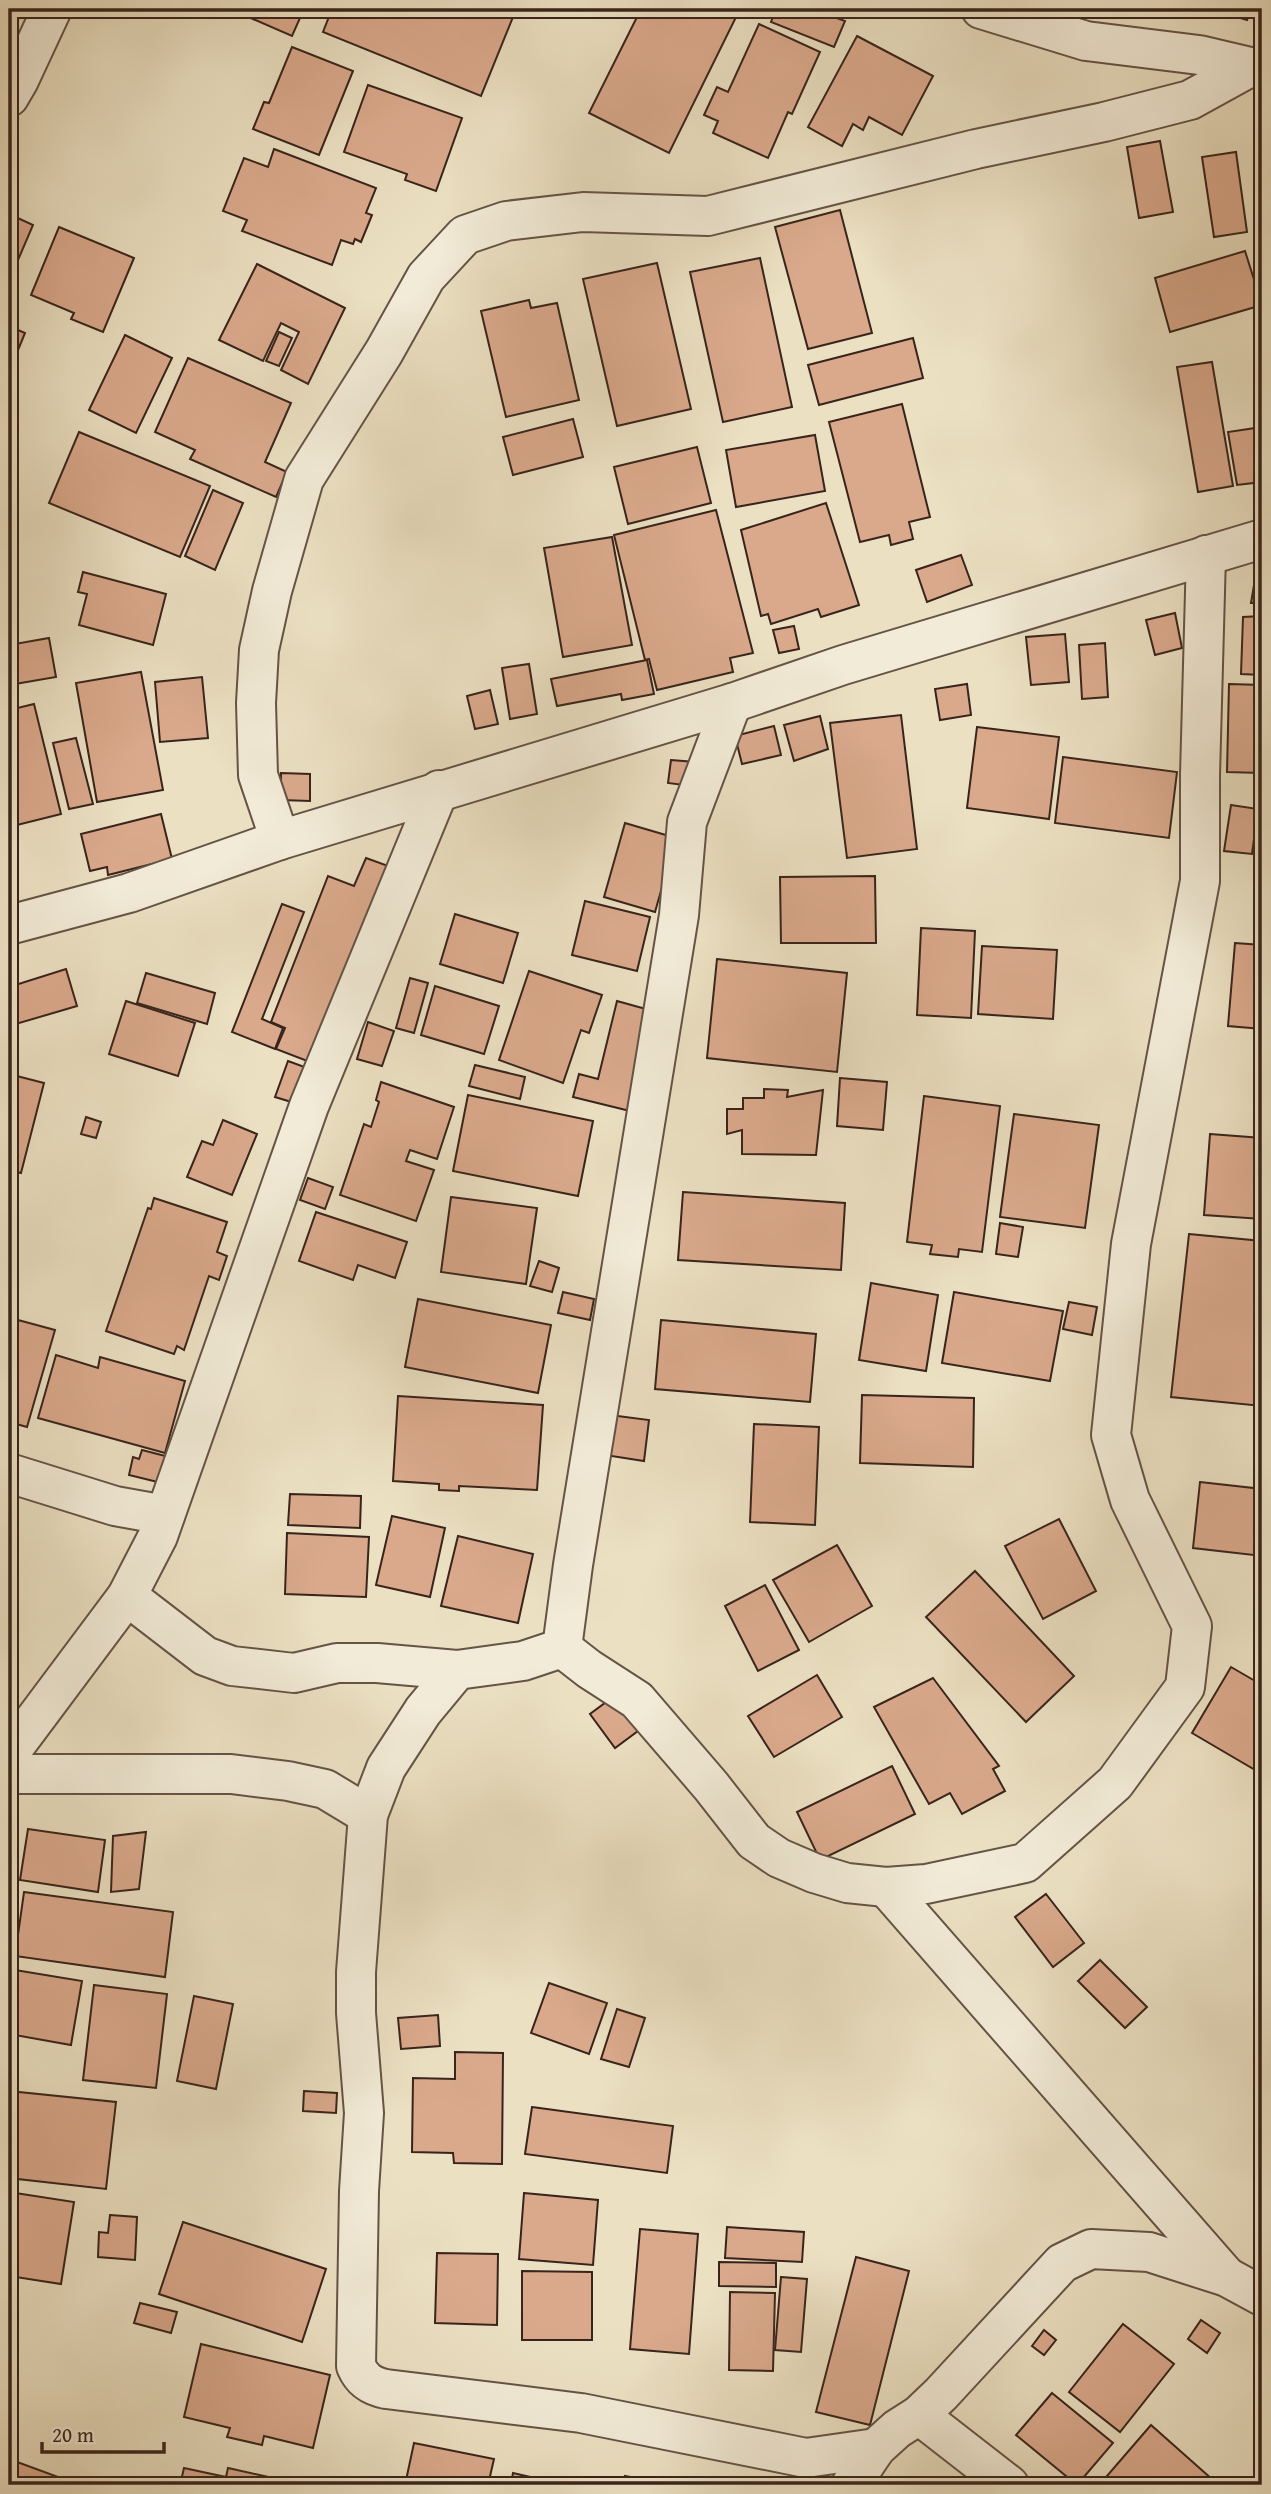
<svg xmlns="http://www.w3.org/2000/svg" width="1271" height="2494" viewBox="0 0 1271 2494" font-family="'Gentium Book Plus',serif">
<style>
.building{fill:#daa98c;stroke:#38241c;stroke-width:2}
.lines{fill:none;stroke-linecap:round;stroke-linejoin:round}
.street-casing{stroke:#655346;stroke-width:42}
.street{stroke:#f2ebd7;stroke-width:38}
</style>
<rect width="100%" height="100%" fill="#ebe0c2"/>
<filter id="stains"><feTurbulence type="fractalNoise" baseFrequency=".00286" numOctaves="4"/><feColorMatrix values="0 0 0 0 .2 0 0 0 0 .09 0 0 0 0 .02 0 0 0 .5 -.17"/></filter>
<radialGradient id="worn" r=".72"><stop offset=".6" stop-color="#630" stop-opacity="0"/><stop offset="1" stop-color="#630" stop-opacity=".3"/></radialGradient>
<g class="building">
<polygon points="230,9 304,9 292,36"/>
<polygon points="332,9 493,9 513,17 481,96 323,32"/>
<polygon points="641,9 740,9 669,153 589,113"/>
<polygon points="776,9 813,9 845,21 834,47 771,22"/>
<polygon points="1222,9 1251,9 1247,20 1221,12"/>
<polygon points="759,24 820,52 792,114 788,112 768,158 713,133 718,121 704,115 717,87 728,92"/>
<polygon points="857,36 933,76 902,135 869,117 863,130 853,124 842,146 808,127"/>
<polygon points="292,47 353,71 319,155 253,129 264,102 269,103"/>
<polygon points="368,85 462,118 436,191 405,180 407,174 344,152"/>
<polygon points="1160,141 1173,212 1139,218 1127,147"/>
<polygon points="274,149 376,188 366,213 372,215 361,242 355,239 353,244 341,240 332,265 242,231 247,220 223,211 244,158 268,167"/>
<polygon points="1236,152 1247,232 1214,237 1202,157"/>
<polygon points="1262,159 1262,223 1254,160"/>
<polygon points="840,210 872,333 808,349 775,227"/>
<polygon points="9,214 33,225 9,281"/>
<polygon points="59,227 134,258 103,332 71,319 74,313 31,295"/>
<polygon points="1245,251 1262,305 1170,332 1155,278"/>
<polygon points="760,258 792,407 723,422 690,272"/>
<polygon points="657,263 691,409 617,426 583,279"/>
<polygon points="257,264 345,308 308,384 281,370 299,332 281,323 263,361 219,340"/>
<polygon points="529,300 531,308 557,303 579,400 506,417 481,311"/>
<polygon points="9,326 25,333 9,372"/>
<polygon points="279,332 292,338 279,366 266,361"/>
<polygon points="125,335 172,358 136,433 89,410"/>
<polygon points="913,338 923,378 819,405 808,365"/>
<polygon points="188,358 291,403 265,462 287,472 276,497 190,459 195,450 155,432"/>
<polygon points="1212,362 1233,486 1198,492 1177,367"/>
<polygon points="902,404 930,517 909,522 913,539 891,545 889,535 860,542 829,422"/>
<polygon points="573,419 583,457 513,475 503,437"/>
<polygon points="1262,427 1262,482 1237,485 1228,432"/>
<polygon points="79,432 210,486 180,557 49,503"/>
<polygon points="815,435 825,491 736,507 726,450"/>
<polygon points="697,447 711,503 628,524 614,467"/>
<polygon points="213,490 243,503 215,570 185,556"/>
<polygon points="826,503 859,605 821,617 818,609 771,624 768,614 761,616 741,530"/>
<polygon points="716,510 753,653 730,658 733,672 657,690 649,659 645,660 614,535"/>
<polygon points="612,537 632,645 563,657 544,548"/>
<polygon points="961,555 972,585 927,602 916,570"/>
<polygon points="83,572 166,594 153,645 79,625 87,594 78,592"/>
<polygon points="1262,583 1262,603 1251,603 1254,585"/>
<polygon points="1175,613 1182,648 1155,655 1146,620"/>
<polygon points="1262,616 1262,675 1241,674 1243,617"/>
<polygon points="794,626 799,649 779,653 773,630"/>
<polygon points="1065,634 1069,682 1031,685 1026,637"/>
<polygon points="49,638 56,677 9,685 9,645"/>
<polygon points="1105,643 1108,697 1082,699 1079,645"/>
<polygon points="647,660 654,694 622,700 621,694 557,706 551,679"/>
<polygon points="529,664 537,714 510,719 502,668"/>
<polygon points="141,672 163,790 97,802 76,683"/>
<polygon points="202,677 208,738 160,742 155,682"/>
<polygon points="967,684 971,715 940,720 935,689"/>
<polygon points="1229,684 1262,685 1261,773 1227,772"/>
<polygon points="490,690 498,724 475,729 467,696"/>
<polygon points="34,704 61,814 9,827 9,710"/>
<polygon points="901,715 917,849 847,858 830,723"/>
<polygon points="820,716 828,749 794,761 784,725"/>
<polygon points="774,726 781,755 742,764 735,736"/>
<polygon points="977,727 1059,737 1049,819 967,808"/>
<polygon points="76,738 93,804 69,809 53,743"/>
<polygon points="1063,757 1177,772 1169,838 1055,823"/>
<polygon points="671,760 695,762 691,786 668,783"/>
<polygon points="281,773 310,774 310,801 281,800"/>
<polygon points="1231,805 1258,809 1252,854 1224,851"/>
<polygon points="161,814 172,859 108,875 107,867 90,871 81,834"/>
<polygon points="625,823 676,838 655,912 604,897"/>
<polygon points="1262,824 1262,855 1258,854"/>
<polygon points="366,858 391,867 315,1064 276,1049 285,1028 271,1022 328,876 354,886"/>
<polygon points="875,876 876,943 781,943 780,877"/>
<polygon points="585,901 650,917 637,971 572,955"/>
<polygon points="282,904 304,912 262,1019 283,1028 275,1049 232,1032"/>
<polygon points="455,914 518,933 503,983 440,964"/>
<polygon points="921,928 975,931 971,1018 917,1015"/>
<polygon points="1235,943 1262,945 1262,1029 1228,1026"/>
<polygon points="982,946 1057,950 1053,1019 978,1014"/>
<polygon points="717,959 847,973 837,1072 707,1058"/>
<polygon points="66,969 77,1006 9,1026 9,987"/>
<polygon points="529,971 602,995 589,1033 581,1030 563,1083 499,1060"/>
<polygon points="146,973 215,993 207,1024 137,1003"/>
<polygon points="410,978 428,983 414,1033 396,1028"/>
<polygon points="435,986 499,1006 484,1054 421,1035"/>
<polygon points="126,1001 195,1023 178,1076 109,1054"/>
<polygon points="617,1001 653,1011 630,1111 573,1097 579,1074 598,1079"/>
<polygon points="368,1022 394,1031 382,1066 357,1059"/>
<polygon points="288,1061 310,1069 298,1104 275,1097"/>
<polygon points="475,1065 525,1077 520,1099 469,1086"/>
<polygon points="9,1074 44,1083 21,1173 9,1170"/>
<polygon points="840,1078 887,1082 883,1130 837,1126"/>
<polygon points="381,1082 454,1107 437,1159 410,1150 406,1161 434,1170 416,1221 340,1195 364,1124 371,1127 379,1102 376,1100"/>
<polygon points="764,1089 788,1090 787,1097 823,1090 816,1155 742,1154 742,1130 727,1134 727,1109 743,1109 743,1098 764,1098"/>
<polygon points="468,1095 593,1121 578,1196 453,1171"/>
<polygon points="924,1096 1000,1106 982,1252 959,1249 958,1257 930,1254 932,1245 907,1242"/>
<polygon points="1014,1114 1099,1125 1085,1228 1000,1217"/>
<polygon points="86,1117 101,1122 96,1138 81,1134"/>
<polygon points="223,1120 257,1134 232,1195 187,1177 202,1141 213,1145"/>
<polygon points="1210,1134 1262,1138 1262,1219 1204,1215"/>
<polygon points="308,1178 333,1187 325,1209 300,1200"/>
<polygon points="683,1192 845,1203 841,1270 678,1260"/>
<polygon points="451,1197 537,1208 526,1284 441,1272"/>
<polygon points="154,1198 227,1222 217,1252 227,1256 219,1280 209,1276 184,1350 177,1346 174,1354 106,1331 148,1208 151,1209"/>
<polygon points="316,1212 407,1242 395,1278 358,1265 353,1280 299,1261"/>
<polygon points="1000,1223 1023,1227 1018,1257 996,1254"/>
<polygon points="1189,1234 1262,1241 1262,1406 1171,1397"/>
<polygon points="539,1261 559,1268 552,1292 530,1286"/>
<polygon points="871,1283 938,1295 926,1371 859,1360"/>
<polygon points="563,1292 594,1299 590,1320 558,1313"/>
<polygon points="954,1292 1063,1311 1050,1381 942,1363"/>
<polygon points="418,1299 551,1325 538,1393 405,1367"/>
<polygon points="1069,1302 1097,1307 1092,1335 1063,1329"/>
<polygon points="18,1320 55,1330 27,1427 9,1422 9,1353"/>
<polygon points="661,1320 816,1334 810,1402 655,1389"/>
<polygon points="56,1355 98,1368 100,1357 185,1381 165,1453 38,1418"/>
<polygon points="862,1395 974,1398 973,1467 860,1463"/>
<polygon points="398,1396 543,1405 537,1490 459,1486 459,1491 439,1490 439,1484 393,1481"/>
<polygon points="610,1415 649,1420 644,1461 605,1455"/>
<polygon points="754,1424 819,1427 815,1525 750,1522"/>
<polygon points="142,1450 177,1459 170,1485 129,1475 133,1457 139,1459"/>
<polygon points="1200,1482 1262,1489 1262,1556 1193,1548"/>
<polygon points="290,1494 361,1496 360,1528 288,1525"/>
<polygon points="392,1516 445,1528 430,1597 376,1585"/>
<polygon points="1059,1519 1096,1591 1043,1619 1005,1546"/>
<polygon points="287,1533 369,1537 366,1597 285,1594"/>
<polygon points="458,1536 533,1554 518,1623 441,1606"/>
<polygon points="837,1545 872,1606 809,1642 773,1580"/>
<polygon points="975,1571 1074,1676 1026,1722 926,1617"/>
<polygon points="765,1585 799,1650 758,1671 725,1606"/>
<polygon points="1231,1667 1262,1685 1262,1774 1192,1733"/>
<polygon points="817,1675 842,1717 774,1757 748,1716"/>
<polygon points="933,1678 999,1766 993,1769 1005,1791 962,1814 950,1793 929,1804 874,1707"/>
<polygon points="617,1694 642,1728 615,1748 590,1714"/>
<polygon points="892,1766 915,1814 820,1860 797,1812"/>
<polygon points="28,1829 105,1840 98,1892 20,1880"/>
<polygon points="146,1832 139,1889 111,1892 113,1836"/>
<polygon points="24,1892 173,1912 165,1977 15,1956"/>
<polygon points="1046,1894 1084,1943 1053,1967 1015,1917"/>
<polygon points="1100,1960 1147,2007 1125,2028 1078,1981"/>
<polygon points="9,1969 82,1981 71,2045 9,2034"/>
<polygon points="549,1983 607,2003 589,2054 531,2033"/>
<polygon points="94,1985 167,1994 156,2088 83,2080"/>
<polygon points="194,1996 233,2004 216,2089 177,2081"/>
<polygon points="617,2009 645,2018 629,2067 601,2059"/>
<polygon points="438,2015 440,2046 401,2049 398,2018"/>
<polygon points="455,2052 503,2053 502,2164 454,2163 453,2153 412,2152 413,2078 455,2079"/>
<polygon points="9,2091 116,2102 106,2189 9,2178"/>
<polygon points="304,2091 337,2093 336,2113 303,2111"/>
<polygon points="532,2107 673,2126 667,2173 525,2154"/>
<polygon points="9,2192 74,2202 61,2284 9,2276"/>
<polygon points="524,2193 598,2200 593,2265 519,2259"/>
<polygon points="110,2215 137,2217 135,2260 98,2257 99,2232 108,2233"/>
<polygon points="183,2222 326,2269 302,2342 159,2294"/>
<polygon points="727,2227 804,2232 802,2262 725,2258"/>
<polygon points="640,2229 698,2234 689,2354 630,2349"/>
<polygon points="437,2253 498,2254 497,2325 435,2323"/>
<polygon points="856,2257 909,2271 870,2425 816,2412"/>
<polygon points="719,2262 776,2263 776,2287 719,2286"/>
<polygon points="522,2271 592,2272 592,2340 522,2340"/>
<polygon points="781,2277 807,2279 801,2352 775,2350"/>
<polygon points="730,2292 775,2293 773,2371 729,2370"/>
<polygon points="140,2303 177,2312 171,2333 134,2323"/>
<polygon points="1201,2320 1220,2333 1207,2353 1188,2339"/>
<polygon points="1123,2324 1174,2364 1120,2432 1069,2392"/>
<polygon points="1044,2330 1056,2340 1044,2355 1032,2346"/>
<polygon points="201,2344 330,2375 313,2448 264,2436 262,2445 227,2437 230,2428 184,2417"/>
<polygon points="1052,2393 1113,2443 1077,2485 1016,2435"/>
<polygon points="1151,2425 1213,2480 1208,2485 1100,2484"/>
<polygon points="414,2443 494,2459 488,2485 405,2485"/>
<polygon points="9,2459 69,2481 67,2485 9,2485"/>
<polygon points="184,2468 226,2477 228,2468 305,2485 180,2485"/>
<polygon points="513,2473 565,2485 511,2485"/>
<polygon points="625,2476 676,2485 624,2485"/>
</g>
<g class="lines">
<defs>
<g id="street">
<polyline points="981,9 1086,41 1199,55 1250,67 1262,67"/>
<polyline points="9,97 19,80 52,9"/>
<path d="M 732,703 L 687,822 L 679,915 L 573,1565 L 562,1648 L 523,1661 L 457,1670 L 423,1711 L 386,1768 L 368,1815 L 356,1972 L 356,2013 L 364,2113 L 359,2191 L 356,2366 C 362,2380 371,2386 386,2389 L 581,2413 L 806,2458 L 876,2448"/>
<polyline points="280,840 258,775 256,703 259,650 272,591 304,479 384,352 426,277 465,235 506,221 583,212 708,216 976,149 1104,122 1190,100 1250,67"/>
<polyline points="9,925 129,893 280,840 732,703 843,665 1262,539"/>
<polyline points="9,1473 115,1506 165,1515"/>
<polyline points="127,1596 205,1656 232,1666 294,1673 337,1663 377,1663 457,1670"/>
<polyline points="562,1648 589,1669 637,1700 711,1786 754,1841 779,1858 814,1873 847,1883 886,1887 926,1884 1025,1863 1115,1783 1185,1687 1192,1626 1130,1500 1111,1435 1131,1244 1200,881 1200,775 1206,555"/>
<polyline points="9,1754 127,1596 158,1536 309,1106 439,790"/>
<polyline points="9,1774 231,1774 288,1781 325,1789 368,1815"/>
<polyline points="886,1887 1227,2277"/>
<polyline points="919,2415 1009,2485"/>
<polyline points="851,2485 876,2448 897,2429 919,2415 941,2394 1062,2263 1091,2249 1149,2252 1227,2277 1262,2296"/>
</g>
</defs>
<use href="#street" class="street-casing"/>
<use href="#street" class="street"/>
</g>
<rect width="1271" height="2494" fill="none" stroke="#ebe0c2" stroke-width="35"/>
<rect x="10" y="10" width="1250" height="2473" fill="none" stroke="#38241c" stroke-width="3.5"/>
<rect x="18" y="18" width="1236" height="2459" fill="none" stroke="#38241c" stroke-width="2"/>
<path d="M42 2442v10h122v-10" fill="none" stroke="#38241c" stroke-width="3.5"/>
<text x="52" y="2442" font-size="21" fill="#38241c" stroke="#f2ebd7" stroke-width="5" paint-order="stroke">20 m</text>
<rect width="100%" height="100%" filter="url(#stains)"/>
<rect width="100%" height="100%" fill="url(#worn)"/>
</svg>
